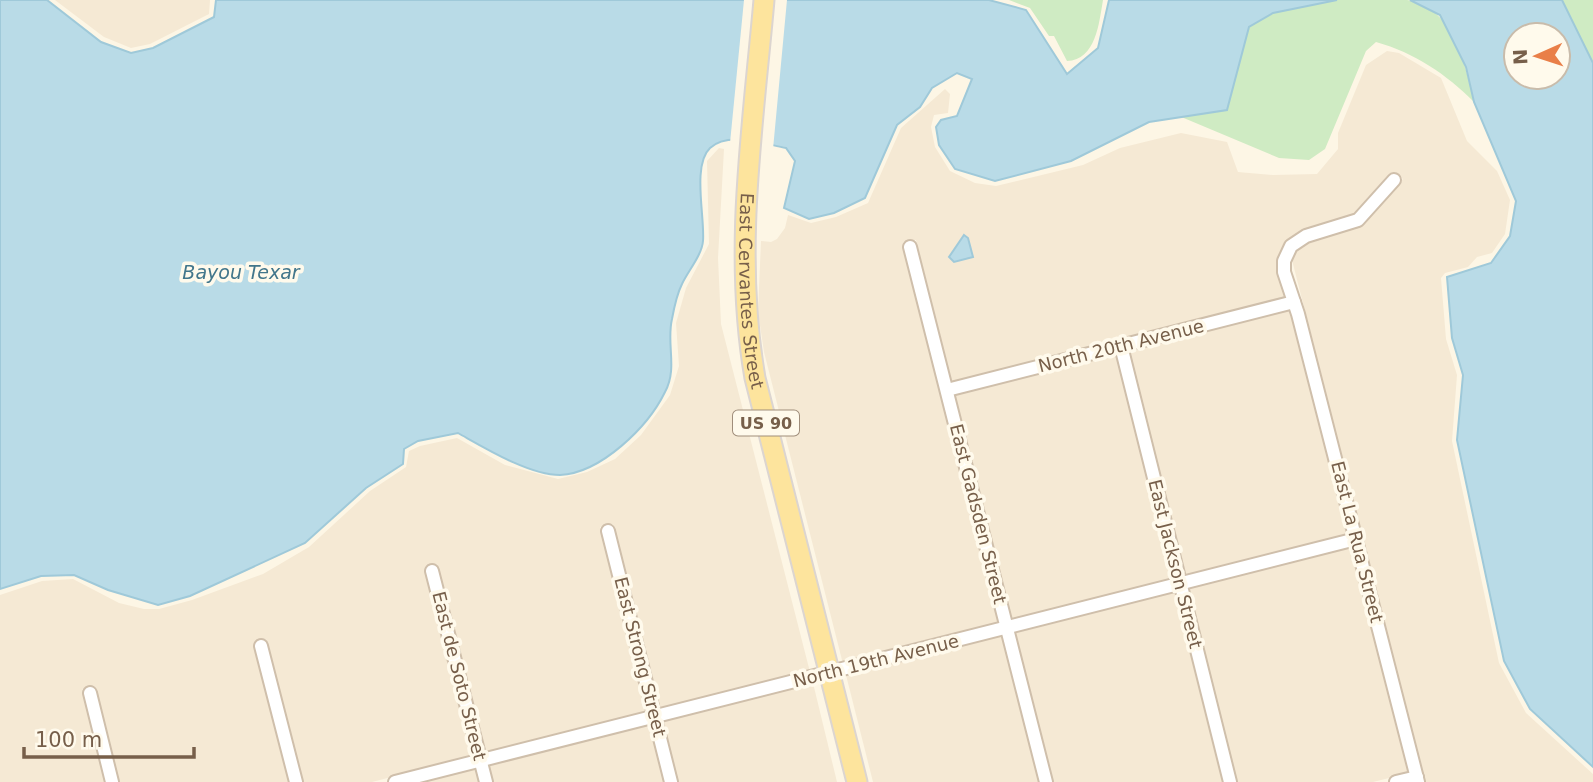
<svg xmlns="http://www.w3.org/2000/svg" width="1593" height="782" viewBox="0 0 1593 782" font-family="'DejaVu Sans',sans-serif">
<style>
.residential{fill:#f5e9d4}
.green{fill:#cfebc3}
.water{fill:#b9dbe7;stroke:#9fc9d9;stroke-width:2;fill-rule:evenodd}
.pier{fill:#fdf6e5}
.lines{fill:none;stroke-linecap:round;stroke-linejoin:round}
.minor-casing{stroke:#cfbfab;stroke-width:16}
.primary-casing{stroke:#dcd5d0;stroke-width:23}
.minor{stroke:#fff;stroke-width:12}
.primary{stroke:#fde49d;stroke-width:19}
.labels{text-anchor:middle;stroke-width:7;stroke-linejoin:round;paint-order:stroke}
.shield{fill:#fffaec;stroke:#a08e7b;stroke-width:2}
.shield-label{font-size:16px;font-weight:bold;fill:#775f4a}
.street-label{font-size:18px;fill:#775f4a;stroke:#fffaec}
.water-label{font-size:19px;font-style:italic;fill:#42768b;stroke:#fffaec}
</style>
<rect width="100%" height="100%" fill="#fdf6e5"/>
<g class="residential">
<polygon points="55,0 210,0 209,14 150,44 131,48 104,37"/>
<polygon points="1387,51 1399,53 1441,78 1467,141 1497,171 1510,200 1505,234 1492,253 1477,257 1468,267 1445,273 1441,278 1446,339 1457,375 1452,441 1499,663 1526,713 1593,774 1593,782 1425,782 1292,260 1297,249 1308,241 1361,225 1403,179 1393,173 1353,216 1303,231 1285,243 1278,261 1278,274 1286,298 952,383 916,240 903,242 999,625 843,664 764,352 758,312 761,241 771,242 777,239 785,228 788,215 811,223 836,217 868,203 901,128 945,89 950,94 948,113 934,115 931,127 935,147 950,171 975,183 996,186 1083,165 1120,148 1181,133 1227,142 1238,172 1273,175 1317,174 1338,149 1338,133 1366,65"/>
<polygon points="719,148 724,149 718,258 721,324 810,672 660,709 613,524 600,527 647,712 485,752 437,564 425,567 472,756 372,782 302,782 266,639 254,642 289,782 119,782 94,686 82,689 105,782 0,782 0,595 42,581 73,579 119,603 144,609 159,609 192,600 263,574 309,547 370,491 406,467 409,451 420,446 457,438 505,465 558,479 587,472 615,459 641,435 670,395 679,366 676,323 686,288 709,244 707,161"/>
<polygon points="1290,309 1349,535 1185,577 1128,350"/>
<polygon points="1116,353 1173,580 1012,621 955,395"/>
<polygon points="1352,546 1409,773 1373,782 1237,782 1188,588"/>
<polygon points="1176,591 1224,782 1052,782 1015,633"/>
<polygon points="1002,636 1039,782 873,782 846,675"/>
<polygon points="813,683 837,782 678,782 662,720"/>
<polygon points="650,723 664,782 492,782 488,764"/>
<polygon points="475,767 479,782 418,782"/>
</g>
<g class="green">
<path d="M 1009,0 L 1103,0 C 1099,23 1096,60 1067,61 L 1054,36 L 1049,36 L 1030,8 Z"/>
<path d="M 1337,0 C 1360,0 1384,0 1407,0 C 1452,5 1466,66 1474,102 C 1446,74 1415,53 1376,42 L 1366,51 L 1325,149 L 1309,160 L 1279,158 L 1179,116 L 1227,110 L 1249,27 L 1273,13 Z"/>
<polygon points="1562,0 1593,0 1593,63"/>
</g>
<g class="water">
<path d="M 0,0 L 47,0 L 101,42 L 131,53 L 153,48 L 214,17 L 216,0 L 989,0 L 1026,10 L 1067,74 L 1098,48 L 1109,0 L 1337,0 L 1273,13 L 1249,27 L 1227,110 L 1149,122 L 1071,161 L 995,181 L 955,169 L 939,145 L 936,127 L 941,120 L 957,116 L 972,79 L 957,73 L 932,88 L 920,107 L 897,125 L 865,198 L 834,213 L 809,219 L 784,208 L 795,161 L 786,148 C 764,144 728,131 710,148 C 692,165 705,217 703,241 C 702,255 688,271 682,284 C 677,294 674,308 672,319 C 666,344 678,368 665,392 C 648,427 601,473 560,475 C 529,475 485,448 458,433 L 418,441 L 404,449 L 403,464 L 366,488 L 305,543 L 190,596 L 158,605 L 108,590 L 74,575 L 41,576 L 0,589 Z"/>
<path d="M 1410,0 L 1562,0 L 1593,63 L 1593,767 L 1530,709 L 1504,661 L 1457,440 L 1463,375 L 1452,338 L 1447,277 L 1491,263 L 1510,236 L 1516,201 L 1474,102 L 1466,67 L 1440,15 ZM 1516,35 L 1558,35 L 1558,77 L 1516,77 Z"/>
<polygon points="964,235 968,238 973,257 954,262 949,257"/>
</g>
<polygon class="pier" points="744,0 787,0 773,149 730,143"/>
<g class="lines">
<defs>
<g id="minor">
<polyline points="1394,180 1358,220 1306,236 1291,246 1284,261 1284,272 1298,314 1418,782"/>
<polyline points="910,247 1046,782"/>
<polyline points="1121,346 1230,782"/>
<polyline points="947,390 1294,302"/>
<polyline points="608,531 671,782"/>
<polyline points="432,571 486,782"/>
<polyline points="261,646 296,782"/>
<polyline points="90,693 112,782"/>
<polyline points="395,782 1356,539"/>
<polyline points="1396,782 1417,777"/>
</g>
<g id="primary">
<path id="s1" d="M 764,0 C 753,126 733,252 755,378 L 857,782"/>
</g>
</defs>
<use href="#minor" class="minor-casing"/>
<use href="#primary" class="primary-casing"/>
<use href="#minor" class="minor"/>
<use href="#primary" class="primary"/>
</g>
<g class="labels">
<rect class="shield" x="733" y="410.5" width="66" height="25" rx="5"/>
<g class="shield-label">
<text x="766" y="429">US 90</text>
</g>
<g class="street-label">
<text dy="6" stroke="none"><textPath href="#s1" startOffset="292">East Cervantes Street</textPath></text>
<text transform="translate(1121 346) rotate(-14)" y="6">North 20th Avenue</text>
<text transform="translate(978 514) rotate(76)" y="6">East Gadsden Street</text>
<text transform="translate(1357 542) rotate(76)" y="6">East La Rua Street</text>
<text transform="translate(1175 564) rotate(76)" y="6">East Jackson Street</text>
<text transform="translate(640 657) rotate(76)" y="6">East Strong Street</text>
<text transform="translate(876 661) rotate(-14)" y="6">North 19th Avenue</text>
<text transform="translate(459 676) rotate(76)" y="6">East de Soto Street</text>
</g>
<g class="water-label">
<text x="241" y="279">Bayou Texar</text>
</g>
</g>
<g transform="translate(1537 56) rotate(267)"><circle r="33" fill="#fffaec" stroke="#c9bcab" stroke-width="2"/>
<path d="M0-5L12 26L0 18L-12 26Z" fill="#e97f48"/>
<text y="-10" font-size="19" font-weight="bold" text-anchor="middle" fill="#775f4a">N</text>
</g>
<path d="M24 747v10h170v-10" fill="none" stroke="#775f4a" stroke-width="3.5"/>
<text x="35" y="747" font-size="21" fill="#775f4a" stroke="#fffaec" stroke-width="5" paint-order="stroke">100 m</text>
</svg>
